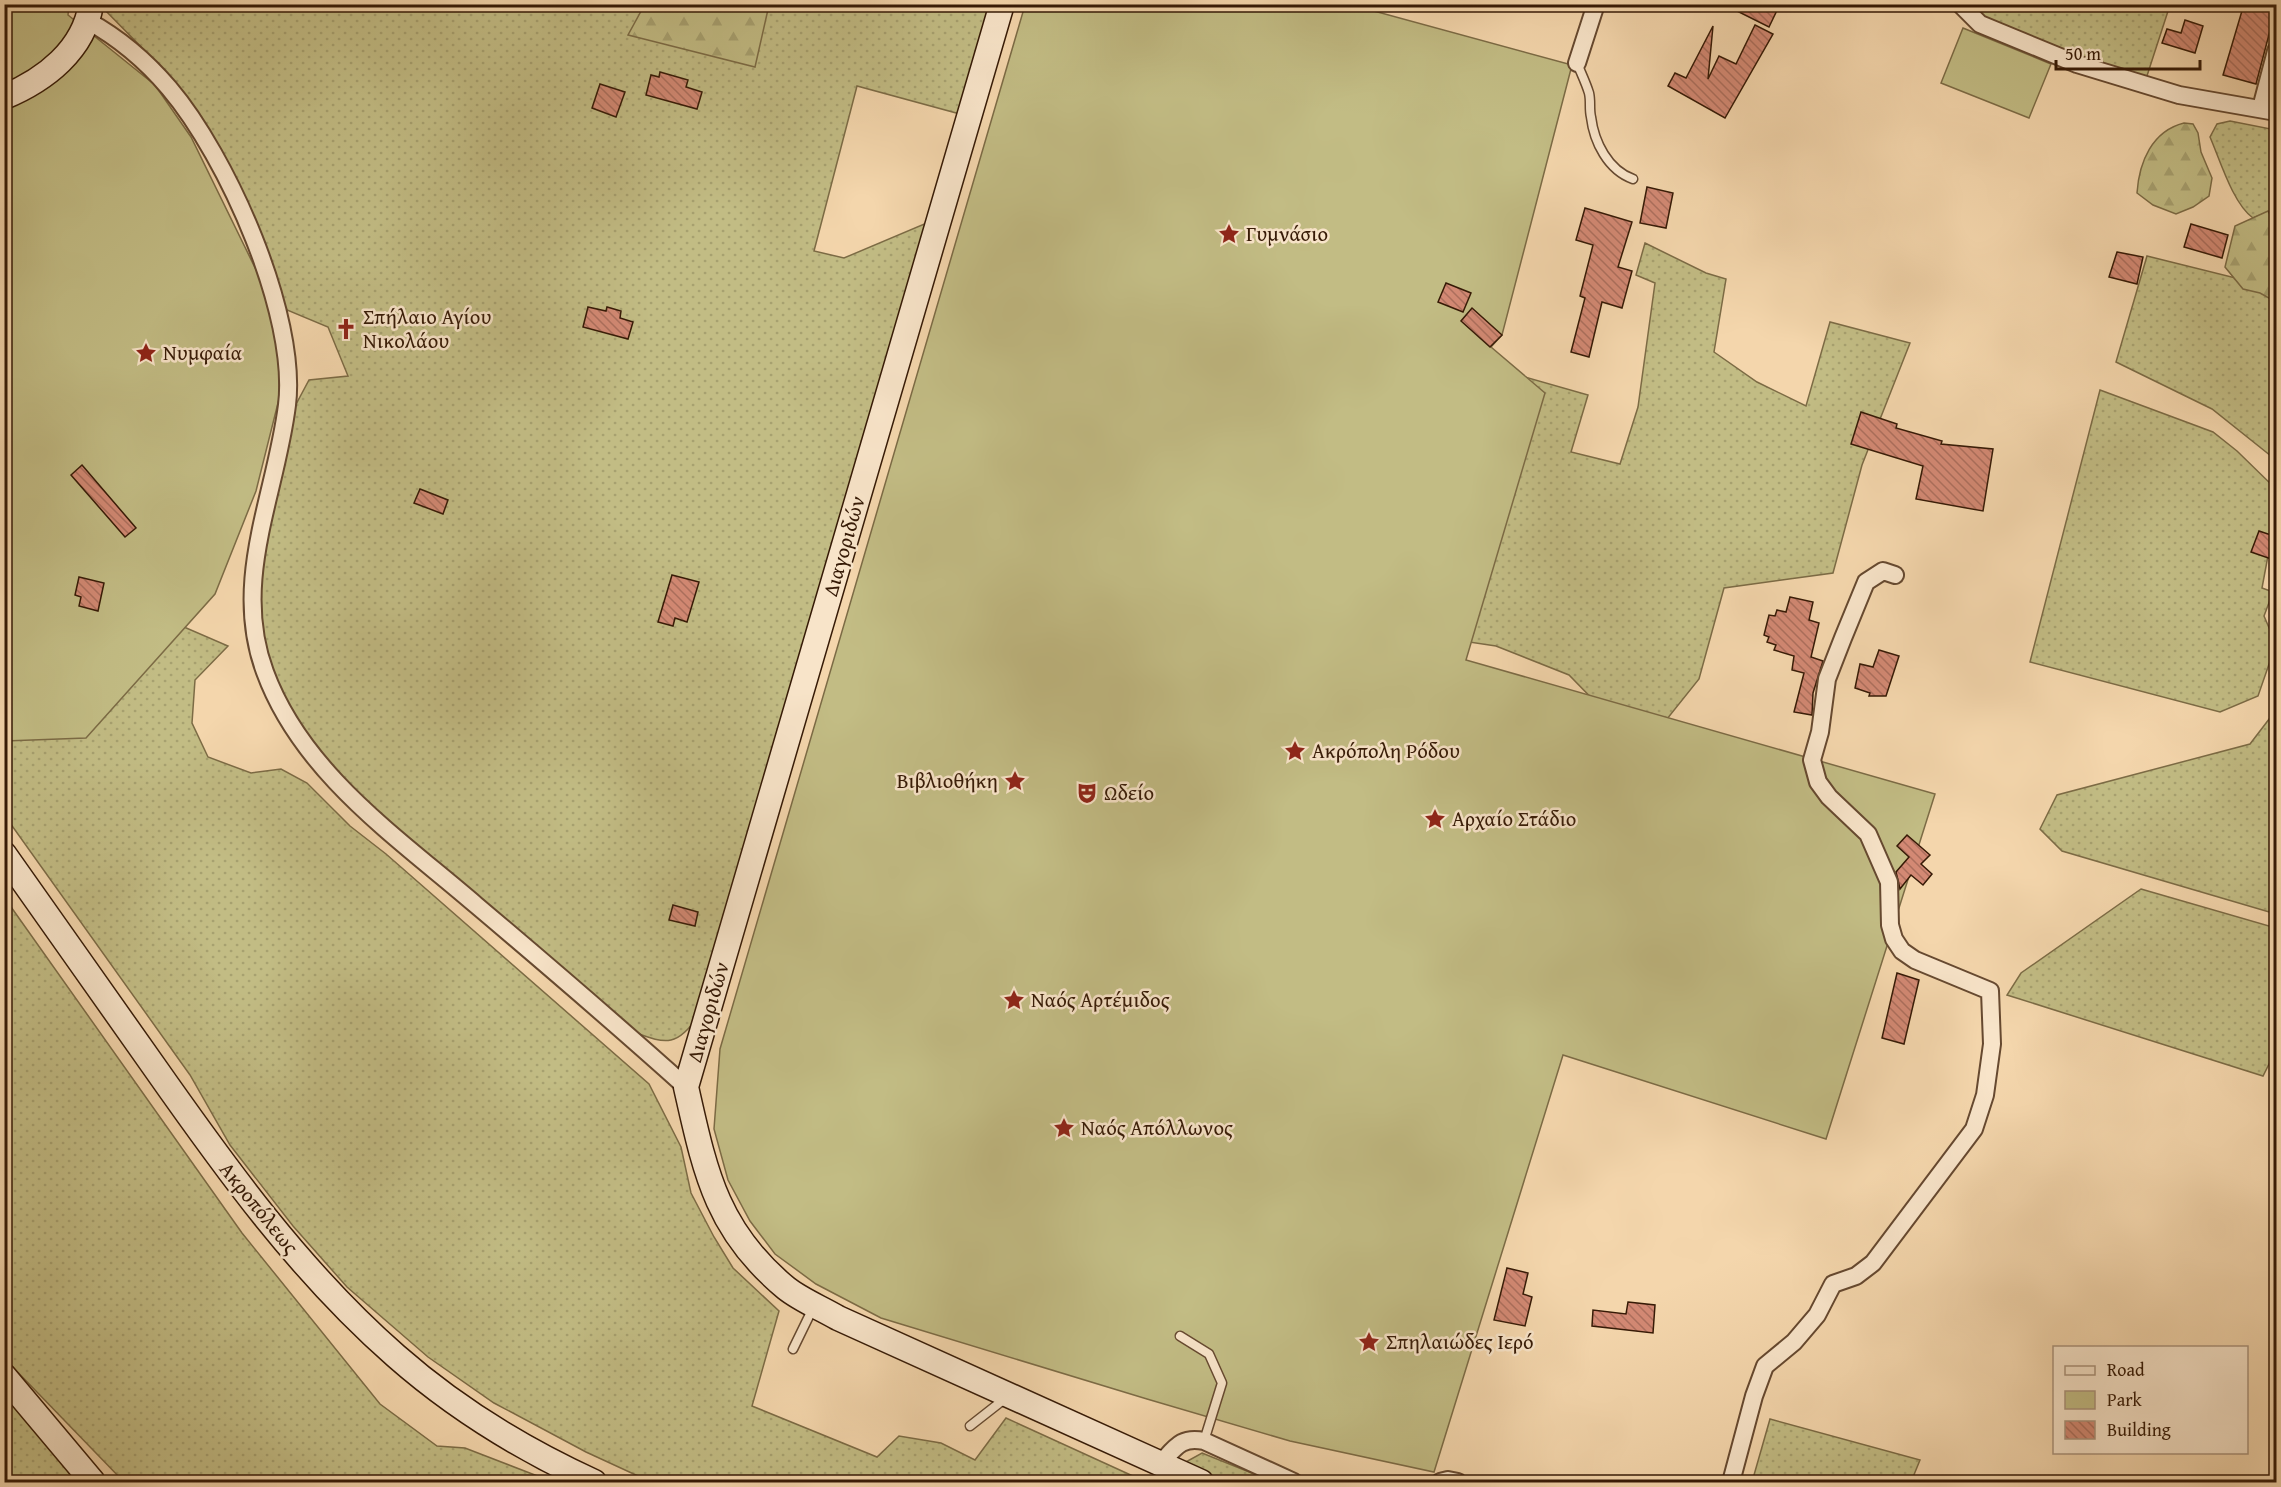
<svg xmlns="http://www.w3.org/2000/svg" width="2281" height="1487" viewBox="0 0 2281 1487" font-family="'Gentium Book Plus',serif">
<style>
.grass{fill:url(#grass-dots);stroke:#7c6b45;stroke-width:1.5}
.forest{fill:url(#forest-firs);stroke:#7c6b45;stroke-width:1.5}
.park{fill:#c2bc84;stroke:#7c6b45;stroke-width:1.5}
.building{fill:url(#building-back-hatch);stroke:#361a06;stroke-width:1.5}
.lines{fill:none;stroke-linecap:round;stroke-linejoin:round}
.lane-casing{stroke:#664930;stroke-width:11}
.street-casing{stroke:#664930;stroke-width:20}
.secondary-casing{stroke:#361a06;stroke-width:27}
.lane{stroke:#f8e4c9;stroke-width:8}
.street{stroke:#f8e4c9;stroke-width:16}
.secondary{stroke:#f8e4c9;stroke-width:24}
.labels{text-anchor:middle;stroke-width:5;stroke-linejoin:round;paint-order:stroke}
.poi-label{font-size:21px;fill:#361a06;stroke:#f8e4c9;text-anchor:start}
.street-label{font-size:21px;fill:#361a06;stroke:#f8e4c9}
</style>
<defs>
<pattern id="grass-dots" width="8" height="8" patternUnits="userSpaceOnUse" patternTransform="scale(1.5)"><rect width="8" height="8" fill="#c2bc84"/><path d="M2 2h.1M6 6h.1" fill="none" stroke="#a7a170" stroke-width="1.8" stroke-linecap="round"/></pattern>
<pattern id="forest-firs" width="22" height="20" patternUnits="userSpaceOnUse" patternTransform="scale(1.5)"><rect width="22" height="20" fill="#c2bc84"/><path d="M5 1l3.5 6h-7zM16 11l3.5 6h-7z" fill="#a7a170"/></pattern>
<pattern id="building-back-hatch" width="6" height="6" patternUnits="userSpaceOnUse" patternTransform="scale(1.5)"><rect width="6" height="6" fill="#d38974"/><path d="M-1 5l2 2M0 0l6 6M5-1l2 2" fill="none" stroke="#ac6f5d"/></pattern>
</defs>
<rect width="100%" height="100%" fill="#f4d6ac"/>
<filter id="stains"><feTurbulence type="fractalNoise" baseFrequency=".00333" numOctaves="4"/><feColorMatrix values="0 0 0 0 .2 0 0 0 0 .09 0 0 0 0 .02 0 0 0 .5 -.17"/></filter>
<radialGradient id="worn" r=".72"><stop offset=".6" stop-color="#630" stop-opacity="0"/><stop offset="1" stop-color="#630" stop-opacity=".3"/></radialGradient>
<g class="grass">
<path d="M 100,5 L 989,5 L 960,114 L 857,86 L 814,251 L 844,258 L 929,222 L 699,1015 C 678,1046 667,1045 634,1032 L 329,774 L 292,720 L 265,661 L 256,625 L 264,517 L 291,431 L 293,410 L 309,380 L 348,376 L 328,327 L 287,310 L 201,129 L 156,62 Z"/>
<polygon points="1967,5 2170,5 2144,85 1999,30"/>
<path d="M 2230,121 L 2276,130 L 2276,226 L 2268,212 L 2253,218 C 2233,204 2220,160 2210,137 L 2217,124 Z"/>
<polygon points="1645,243 1706,273 1726,279 1714,352 1757,382 1806,406 1830,322 1910,343 1862,465 1833,573 1724,588 1699,679 1663,724 1610,717 1569,675 1496,646 1442,638 1518,375 1588,395 1571,452 1620,464 1638,407 1655,283 1636,275"/>
<polygon points="2147,256 2276,288 2276,460 2212,409 2116,362"/>
<polygon points="2100,390 2213,432 2237,451 2276,489 2276,523 2272,534 2262,588 2273,592 2264,616 2276,644 2258,696 2220,712 2030,662"/>
<polygon points="4,574 147,611 228,646 195,680 192,723 208,757 251,773 281,769 307,783 350,826 386,854 649,1084 681,1147 691,1193 714,1237 733,1268 779,1311 752,1406 877,1457 899,1436 941,1443 975,1460 1006,1418 1146,1482 651,1482 586,1452 494,1403 428,1357 347,1287 293,1226 230,1145 190,1075 5,816"/>
<polygon points="2276,710 2276,914 2062,851 2040,829 2057,795 2250,744"/>
<polygon points="2141,889 2276,928 2276,1050 2263,1076 2007,995 2021,973"/>
<polygon points="4,897 242,1233 380,1404 437,1446 465,1448 553,1482 124,1482 4,1358"/>
<polygon points="4,1393 82,1482 8,1482 5,1480"/>
<polygon points="1770,1419 1920,1460 1911,1482 1752,1482"/>
<polygon points="1202,1453 1274,1482 1224,1482 1184,1463"/>
</g>
<g class="forest">
<polygon points="645,4 769,5 755,67 628,35"/>
<path d="M 2184,123 L 2193,124 L 2198,133 L 2201,152 L 2212,178 L 2209,196 L 2193,207 L 2176,214 L 2153,205 L 2137,193 C 2139,162 2152,131 2184,123 Z"/>
<polygon points="2268,211 2276,226 2276,302 2260,293 2243,289 2225,267 2235,226"/>
</g>
<g class="park">
<polygon points="4,5 69,5 68,15 155,85 191,137 264,286 279,358 279,399 256,491 215,594 86,738 5,741"/>
<polygon points="1025,5 1352,5 1572,65 1502,335 1491,347 1545,393 1466,660 1935,794 1826,1139 1563,1055 1434,1472 1290,1441 1147,1399 881,1318 816,1284 775,1254 750,1221 728,1180 714,1129 720,1049"/>
<polygon points="1963,28 2051,64 2029,118 1941,83"/>
</g>
<g class="building">
<polygon points="1723,4 1780,4 1769,27"/>
<polygon points="2244,4 2277,4 2256,84 2223,75"/>
<polygon points="2185,20 2203,26 2195,53 2162,43 2167,29 2181,33"/>
<polygon points="1755,25 1773,34 1725,118 1668,86 1675,73 1686,78 1713,26 1708,79 1719,56 1736,64"/>
<polygon points="660,72 688,80 686,87 702,92 697,109 646,95 651,75 659,77"/>
<polygon points="600,84 625,92 616,117 592,108"/>
<polygon points="1647,187 1673,193 1666,228 1640,223"/>
<polygon points="1585,208 1632,222 1618,267 1632,271 1622,308 1602,302 1589,357 1571,352 1585,298 1580,296 1593,245 1576,240"/>
<polygon points="2191,224 2228,235 2222,258 2184,247"/>
<polygon points="2117,252 2143,257 2137,284 2109,277"/>
<polygon points="1446,283 1471,293 1463,312 1438,302"/>
<polygon points="588,307 606,311 607,307 621,311 620,318 633,322 628,339 583,327"/>
<polygon points="1472,308 1502,335 1490,347 1461,321"/>
<polygon points="1861,412 1897,424 1896,428 1942,441 1941,444 1993,449 1983,511 1916,499 1923,466 1851,444"/>
<polygon points="82,465 136,528 125,537 71,475"/>
<polygon points="420,489 448,500 443,514 414,503"/>
<polygon points="2259,531 2277,537 2277,561 2251,552"/>
<polygon points="672,575 699,582 687,622 675,618 673,626 658,622"/>
<polygon points="79,577 104,583 98,611 79,606 81,597 75,595"/>
<polygon points="1790,597 1813,602 1809,620 1819,623 1811,657 1823,661 1813,693 1812,715 1794,712 1804,673 1792,670 1794,656 1774,650 1776,645 1767,642 1769,637 1764,635 1769,615 1775,616 1777,610 1786,612"/>
<polygon points="1879,650 1899,656 1886,696 1869,696 1870,693 1855,688 1860,664 1873,667"/>
<polygon points="1907,835 1930,855 1921,864 1932,874 1923,885 1911,875 1900,889 1896,872 1909,857 1897,846"/>
<polygon points="673,905 698,912 695,926 669,920"/>
<polygon points="1897,973 1919,980 1904,1044 1882,1038"/>
<polygon points="1507,1268 1528,1273 1523,1294 1532,1297 1525,1326 1494,1320"/>
<polygon points="1628,1302 1655,1305 1653,1333 1592,1326 1593,1310 1626,1314"/>
</g>
<g class="lines">
<defs>
<g id="lane">
<path d="M 1577,63 C 1581,73 1586,83 1589,93 C 1591,101 1589,109 1591,117 C 1594,142 1608,170 1633,179"/>
<polyline points="1180,1336 1209,1354 1222,1383 1204,1441"/>
<polyline points="793,1349 813,1308"/>
<polyline points="970,1426 1007,1397"/>
</g>
<g id="street">
<polyline points="1960,4 1980,24 2077,64 2179,95 2276,112"/>
<path d="M 88,21 C 119,38 146,61 169,88 C 227,156 298,315 287,405 C 276,495 231,581 265,672 C 302,773 397,837 476,905 C 547,965 617,1025 686,1087"/>
<polyline points="1577,63 1596,4"/>
<polyline points="2261,108 2276,51"/>
<path d="M 1160,1464 C 1175,1448 1181,1436 1204,1441 L 1294,1482"/>
<polyline points="1440,1482 1448,1480 1458,1482"/>
<polyline points="1731,1482 1754,1396 1765,1366 1794,1342 1817,1315 1833,1284 1856,1276 1873,1263 1974,1129 1985,1095 1992,1044 1990,991 1915,960 1902,951 1894,939 1890,925 1889,882 1868,834 1829,797 1818,782 1812,760 1820,732 1827,679 1843,638 1866,582 1883,571 1895,575"/>
</g>
<g id="secondary">
<path d="M 1002,4 L 686,1087 C 705,1171 716,1230 786,1288 C 801,1300 821,1308 838,1318 L 1201,1482"/>
<path d="M 4,97 C 45,80 84,50 91,4"/>
<path d="M 4,854 C 54,924 103,995 153,1065 C 226,1169 300,1272 396,1356 C 454,1407 524,1450 594,1482"/>
<polyline points="4,1376 93,1482"/>
</g>
</defs>
<use href="#lane" class="lane-casing"/>
<use href="#street" class="street-casing"/>
<use href="#secondary" class="secondary-casing"/>
<use href="#lane" class="lane"/>
<use href="#street" class="street"/>
<use href="#secondary" class="secondary"/>
</g>
<defs>
<symbol id="sight-bare" viewBox="-9 -9 18 18"><path d="M0-6L1.8-2.2L6-1.7L2.9 1.2L3.7 5.4L0 3.3L-3.7 5.4L-2.9 1.2L-6-1.7L-1.8-2.2Z" fill="#8f2418" stroke="#f8e4c9" stroke-width="2.5" paint-order="stroke"/></symbol>
<symbol id="church-bare" viewBox="-9 -9 18 18"><path d="M-1.2-6h2.4v3.5h3.3v2.4h-3.3V6h-2.4V-.1h-3.3v-2.4h3.3Z" fill="#8f2418" stroke="#f8e4c9" stroke-width="2.5" paint-order="stroke"/></symbol>
<symbol id="theatre-bare" viewBox="-9 -9 18 18"><path d="M-5-5.5Q0-4 5-5.5V0Q5 5 0 6Q-5 5-5 0ZM-3.3-2.5H-1v1.5H-3.3ZM1-2.5H3.3v1.5H1ZM-2.8 1Q0 5.5 2.8 1Z" fill="#8f2418" stroke="#f8e4c9" stroke-width="2.5" paint-order="stroke"/></symbol>
</defs>
<g fill-rule="evenodd">
<use href="#sight-bare" x="1214" y="219" width="30" height="30"/>
<use href="#church-bare" x="331" y="314" width="30" height="30"/>
<use href="#sight-bare" x="131" y="338" width="30" height="30"/>
<use href="#sight-bare" x="1280" y="736" width="30" height="30"/>
<use href="#sight-bare" x="1000" y="766" width="30" height="30"/>
<use href="#theatre-bare" x="1072" y="778" width="30" height="30"/>
<use href="#sight-bare" x="1420" y="804" width="30" height="30"/>
<use href="#sight-bare" x="999" y="985" width="30" height="30"/>
<use href="#sight-bare" x="1049" y="1113" width="30" height="30"/>
<use href="#sight-bare" x="1354" y="1327" width="30" height="30"/>
</g>
<g class="labels">
<g class="poi-label">
<text x="1246" y="241">Γυμνάσιο</text>
<text x="363" y="324">Σπήλαιο Αγίου<tspan x="363" dy="24">Νικολάου</tspan></text>
<text x="163" y="360">Νυμφαία</text>
<text x="1312" y="758">Ακρόπολη Ρόδου</text>
<text x="998" y="788" text-anchor="end">Βιβλιοθήκη</text>
<text x="1104" y="800">Ωδείο</text>
<text x="1452" y="826">Αρχαίο Στάδιο</text>
<text x="1031" y="1007">Ναός Αρτέμιδος</text>
<text x="1081" y="1135">Ναός Απόλλωνος</text>
<text x="1386" y="1349">Σπηλαιώδες Ιερό</text>
</g>
<g class="street-label">
<text transform="translate(844 546) rotate(-74)" y="7">Διαγοριδών</text>
<text transform="translate(708 1012) rotate(-74)" y="7">Διαγοριδών</text>
<text transform="translate(259 1208) rotate(51)" y="7">Ακροπόλεως</text>
</g>
</g>
<rect width="2281" height="1487" fill="none" stroke="#f4d6ac" stroke-width="24"/>
<rect x="6" y="6" width="2269" height="1475" fill="none" stroke="#361a06" stroke-width="3"/>
<rect x="12" y="12" width="2257" height="1463" fill="none" stroke="#361a06" stroke-width="1.5"/>
<rect x="2053" y="1346" width="195" height="108" fill="#f8e4c9" stroke="#aa937b" stroke-width="1.5"/>
<rect x="2065" y="1366" width="30" height="9" fill="#f8e4c9" stroke="#aa937b" stroke-width="1.5"/>
<text x="2107" y="1376" font-size="18" fill="#361a06">Road</text>
<rect x="2065" y="1391" width="30" height="18" fill="#c2bc84" stroke="#aa937b" stroke-width="1.5"/>
<text x="2107" y="1406" font-size="18" fill="#361a06">Park</text>
<rect x="2065" y="1421" width="30" height="18" fill="url(#building-back-hatch)" stroke="#aa937b" stroke-width="1.5"/>
<text x="2107" y="1436" font-size="18" fill="#361a06">Building</text>
<path d="M2056 60v9h144v-9" fill="none" stroke="#361a06" stroke-width="3"/>
<text x="2065" y="60" font-size="18" fill="#361a06" stroke="#f8e4c9" stroke-width="4.5" paint-order="stroke">50 m</text>
<rect width="100%" height="100%" filter="url(#stains)"/>
<rect width="100%" height="100%" fill="url(#worn)"/>
</svg>
